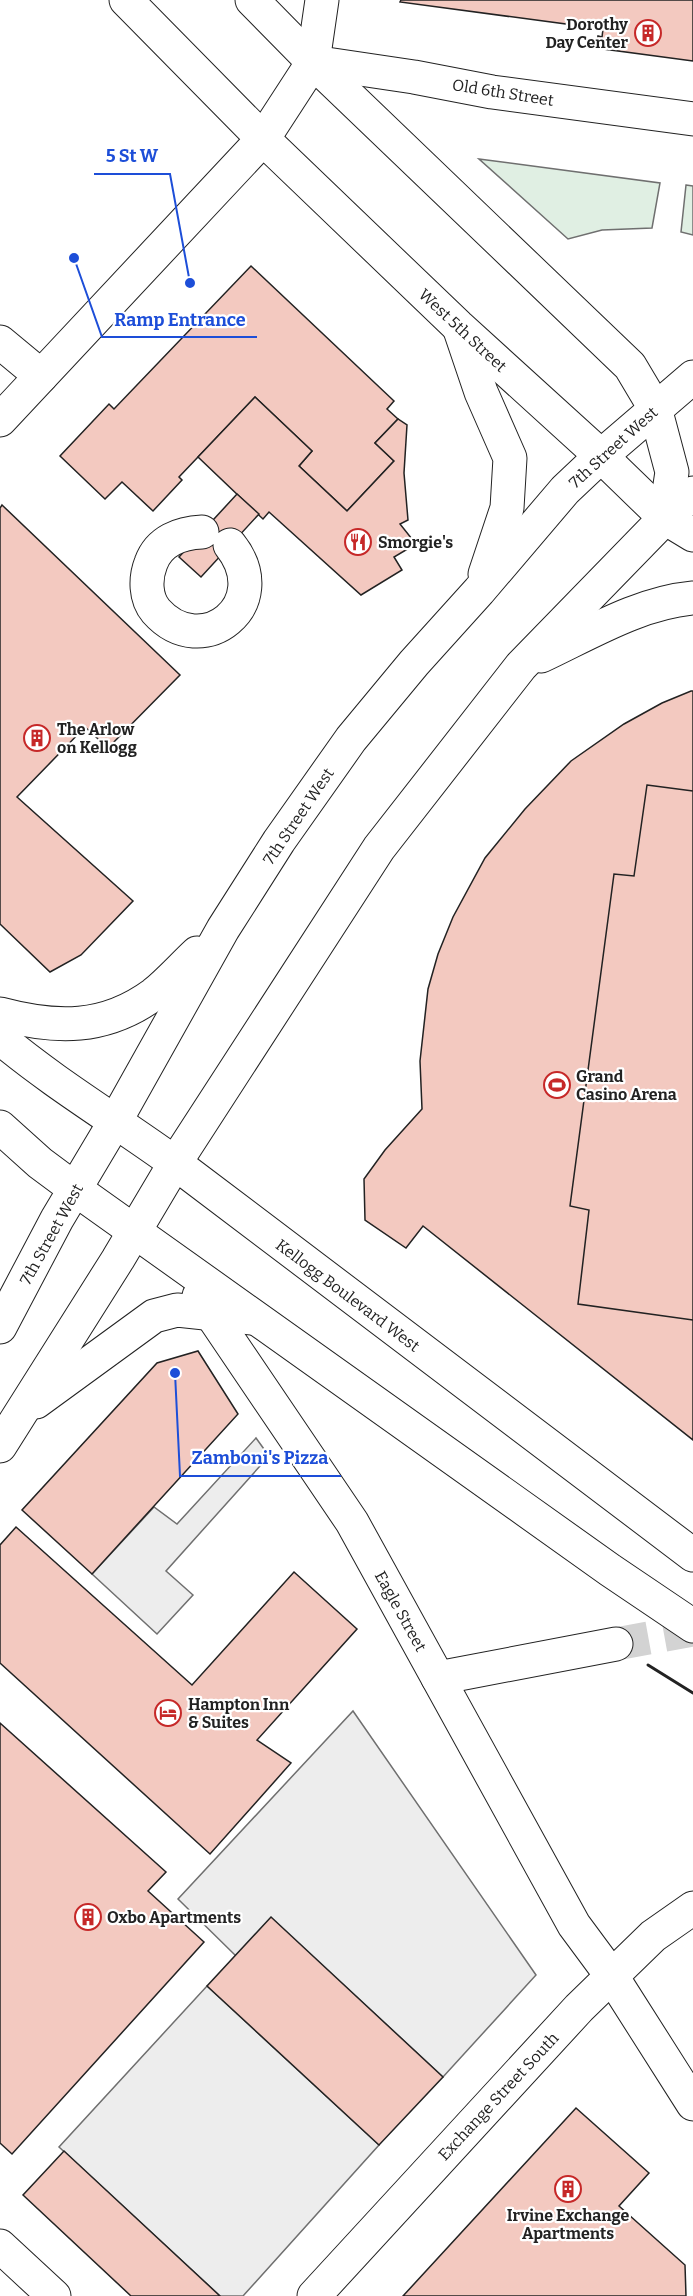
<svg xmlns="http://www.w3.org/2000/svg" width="693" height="2296" viewBox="0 0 693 2296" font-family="Bitter,serif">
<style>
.green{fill:#e0efe3;stroke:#6f6f6f;stroke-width:1.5}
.parking{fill:#ededed;stroke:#6f6f6f;stroke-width:1.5}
.building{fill:#f3c9c0;stroke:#222;stroke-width:1.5}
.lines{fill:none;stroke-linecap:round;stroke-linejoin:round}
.minor-tunnel{stroke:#d3d3d3;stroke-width:33;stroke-dasharray:33 16;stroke-linecap:butt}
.minor-casing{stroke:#222;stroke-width:35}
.major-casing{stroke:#222;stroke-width:35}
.highway-casing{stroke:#222;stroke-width:35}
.minor{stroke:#fff;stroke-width:33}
.major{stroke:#fff;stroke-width:33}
.highway{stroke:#fff;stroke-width:33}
.wall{stroke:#222;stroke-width:3}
.labels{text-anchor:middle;stroke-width:4.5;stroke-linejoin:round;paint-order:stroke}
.poi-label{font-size:16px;font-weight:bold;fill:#222;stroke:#fff;text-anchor:start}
.street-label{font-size:16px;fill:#222;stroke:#fff}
.leader{fill:none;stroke:#1d4ed8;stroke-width:2}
.callout-dot{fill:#1d4ed8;stroke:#fff;stroke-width:2}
.callout-label{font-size:18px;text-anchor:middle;font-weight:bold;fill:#1d4ed8;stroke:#fff;stroke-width:4.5;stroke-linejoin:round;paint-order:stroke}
</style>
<rect width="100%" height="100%" fill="#fff"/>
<g class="green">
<polygon points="479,159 660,183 652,228 602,230 568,239"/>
<polygon points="686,185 693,186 693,235 681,232"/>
</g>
<g class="parking">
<polygon points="256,1438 269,1456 166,1571 193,1595 157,1634 92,1574 154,1507 177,1524"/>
<polygon points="353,1711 536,1975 443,2077 271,1918 236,1956 178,1899"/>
<polygon points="207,1986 379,2145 243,2296 220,2296 59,2147"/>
</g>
<g class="building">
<polygon points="401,0 693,0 693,61 596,48 598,36 602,37 603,29 400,2"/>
<polygon points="251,266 394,401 387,409 398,419 375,443 394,461 347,511 299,466 312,451 255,397 179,477 182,480 153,511 122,482 105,499 60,456 109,404 114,409"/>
<polygon points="255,397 312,451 299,466 347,511 394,461 375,443 398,419 407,425 404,473 408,520 400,524 416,544 394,557 402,570 361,595 269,512 263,519 198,457"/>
<polygon points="237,494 259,514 201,577 179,557"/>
<polygon points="2,505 180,675 108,748 85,727 17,797 133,901 81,955 50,972 0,924 0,508"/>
<polygon points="691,691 693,691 693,1440 423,1226 406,1248 365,1220 364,1179 385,1150 422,1109 420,1061 428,989 438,954 453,917 485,858 525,809 571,761 624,724 662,703"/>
<polygon points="647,785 693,791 693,1320 578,1304 589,1210 570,1206 614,874 634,876"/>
<polygon points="198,1351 238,1414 92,1574 22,1510 157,1363"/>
<polygon points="16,1527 192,1685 294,1572 357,1629 257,1740 291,1763 210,1854 0,1663 0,1545"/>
<polygon points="0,1723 166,1872 148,1891 204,1942 12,2154 0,2143"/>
<polygon points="271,1917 443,2077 379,2145 207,1986"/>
<polygon points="576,2108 649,2173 619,2206 685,2265 686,2296 403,2296"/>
<polygon points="64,2151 220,2296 131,2296 23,2195"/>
</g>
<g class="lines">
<polyline class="minor-tunnel" points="616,1644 693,1630"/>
<defs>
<g id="minor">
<polyline points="0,342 41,376"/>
<polyline points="0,420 263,139 313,62 322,0"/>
<polyline points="665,518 693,535"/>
<path d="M 202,532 C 180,533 159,541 151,563 C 145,578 145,598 156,611 C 202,663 277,604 230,545"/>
<polyline points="199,1296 352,1522 574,1925 611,1975 693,2104"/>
<polyline points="438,1678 616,1644"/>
<polyline points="0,2246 54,2296"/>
<polyline points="314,2296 579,2008 653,1936 693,1908"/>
</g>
<g id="major">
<polyline points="313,62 630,366 655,408 672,472 665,518"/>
<polyline points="313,62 414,77 492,92 693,119"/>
<polyline points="263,139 458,326 601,456 665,518"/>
<polyline points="460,330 481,392 510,458 507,508 485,574"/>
<path d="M 541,656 C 590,633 639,603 693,598"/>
<path d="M 0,1014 C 56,1029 105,1030 154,994 C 169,982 183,966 197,953"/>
<path d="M 0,1038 C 55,1084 117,1121 175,1163 L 693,1555"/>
<polyline points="0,1127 40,1163 75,1189 610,1570 693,1626"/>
<polyline points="0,1327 57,1219 116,1120 223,929 279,841 351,739 414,663 479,591 565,490 601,456 693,377"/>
<polyline points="36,1402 154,1316 177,1310 252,1318"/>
<polyline points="0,1446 118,1259 175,1163 379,848 521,666 665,518 693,493"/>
</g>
<g id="highway">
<polyline points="126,0 263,139"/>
<polyline points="252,0 313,62"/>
</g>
</defs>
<use href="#minor" class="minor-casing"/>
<use href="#major" class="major-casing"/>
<use href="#highway" class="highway-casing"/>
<use href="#minor" class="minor"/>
<use href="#major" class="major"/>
<use href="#highway" class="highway"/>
<polyline class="wall" points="648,1665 693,1693"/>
</g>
<defs>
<symbol id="building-ring" viewBox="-11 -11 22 22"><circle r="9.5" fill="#fff" stroke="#c62828" stroke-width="1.5"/><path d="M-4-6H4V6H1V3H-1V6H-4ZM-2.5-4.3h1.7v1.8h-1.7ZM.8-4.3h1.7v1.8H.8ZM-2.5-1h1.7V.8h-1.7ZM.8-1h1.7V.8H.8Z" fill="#c62828"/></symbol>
<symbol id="restaurant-ring" viewBox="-11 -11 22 22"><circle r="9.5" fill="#fff" stroke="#c62828" stroke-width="1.5"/><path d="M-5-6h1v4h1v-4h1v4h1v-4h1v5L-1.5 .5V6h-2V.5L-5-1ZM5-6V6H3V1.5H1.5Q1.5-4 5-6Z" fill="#c62828"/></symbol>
<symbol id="stadium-ring" viewBox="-11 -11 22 22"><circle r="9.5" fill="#fff" stroke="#c62828" stroke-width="1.5"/><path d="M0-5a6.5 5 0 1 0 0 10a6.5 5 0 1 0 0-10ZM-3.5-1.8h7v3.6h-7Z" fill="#c62828"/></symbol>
<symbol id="hotel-ring" viewBox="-11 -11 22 22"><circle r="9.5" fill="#fff" stroke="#c62828" stroke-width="1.5"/><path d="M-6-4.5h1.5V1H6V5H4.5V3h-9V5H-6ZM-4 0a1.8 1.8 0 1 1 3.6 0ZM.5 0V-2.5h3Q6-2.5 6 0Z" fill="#c62828"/></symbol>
</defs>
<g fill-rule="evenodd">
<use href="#building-ring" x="633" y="18" width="30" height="30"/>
<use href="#restaurant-ring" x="343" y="527" width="30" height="30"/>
<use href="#building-ring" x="22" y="723" width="30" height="30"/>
<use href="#stadium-ring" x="542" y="1070" width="30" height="30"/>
<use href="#hotel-ring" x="153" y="1698" width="30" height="30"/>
<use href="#building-ring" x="73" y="1902" width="30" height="30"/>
<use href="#building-ring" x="553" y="2174" width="30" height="30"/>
</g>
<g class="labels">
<g class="poi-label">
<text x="628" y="30" text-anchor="end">Dorothy<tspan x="628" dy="18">Day Center</tspan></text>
<text x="378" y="548">Smorgie's</text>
<text x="57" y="735">The Arlow<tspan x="57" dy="18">on Kellogg</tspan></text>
<text x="576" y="1082">Grand<tspan x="576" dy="18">Casino Arena</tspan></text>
<text x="188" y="1710">Hampton Inn<tspan x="188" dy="18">&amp; Suites</tspan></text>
<text x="107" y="1923">Oxbo Apartments</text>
<text x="568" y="2221" text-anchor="middle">Irvine Exchange<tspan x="568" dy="18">Apartments</tspan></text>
</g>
<g class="street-label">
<text transform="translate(503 92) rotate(9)" y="6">Old 6th Street</text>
<text transform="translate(463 330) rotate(43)" y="6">West 5th Street</text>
<text transform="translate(613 447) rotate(-42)" y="6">7th Street West</text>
<text transform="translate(298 816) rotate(-56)" y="6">7th Street West</text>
<text transform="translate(51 1234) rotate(-61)" y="6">7th Street West</text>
<text transform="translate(348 1295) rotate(37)" y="6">Kellogg Boulevard West</text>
<text transform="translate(401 1611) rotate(61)" y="6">Eagle Street</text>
<text transform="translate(498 2096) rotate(-47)" y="6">Exchange Street South</text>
</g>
</g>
<path class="leader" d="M190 283L170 174H94M74 258L102 337H257M175 1373L180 1476H341"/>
<g class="callout-dot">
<circle cx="190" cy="283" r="6"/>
<circle cx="74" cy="258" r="6"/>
<circle cx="175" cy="1373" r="6"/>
</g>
<g class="callout-label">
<text x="132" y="162">5 St W</text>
<text x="180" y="326">Ramp Entrance</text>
<text x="260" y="1464">Zamboni's Pizza</text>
</g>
</svg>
